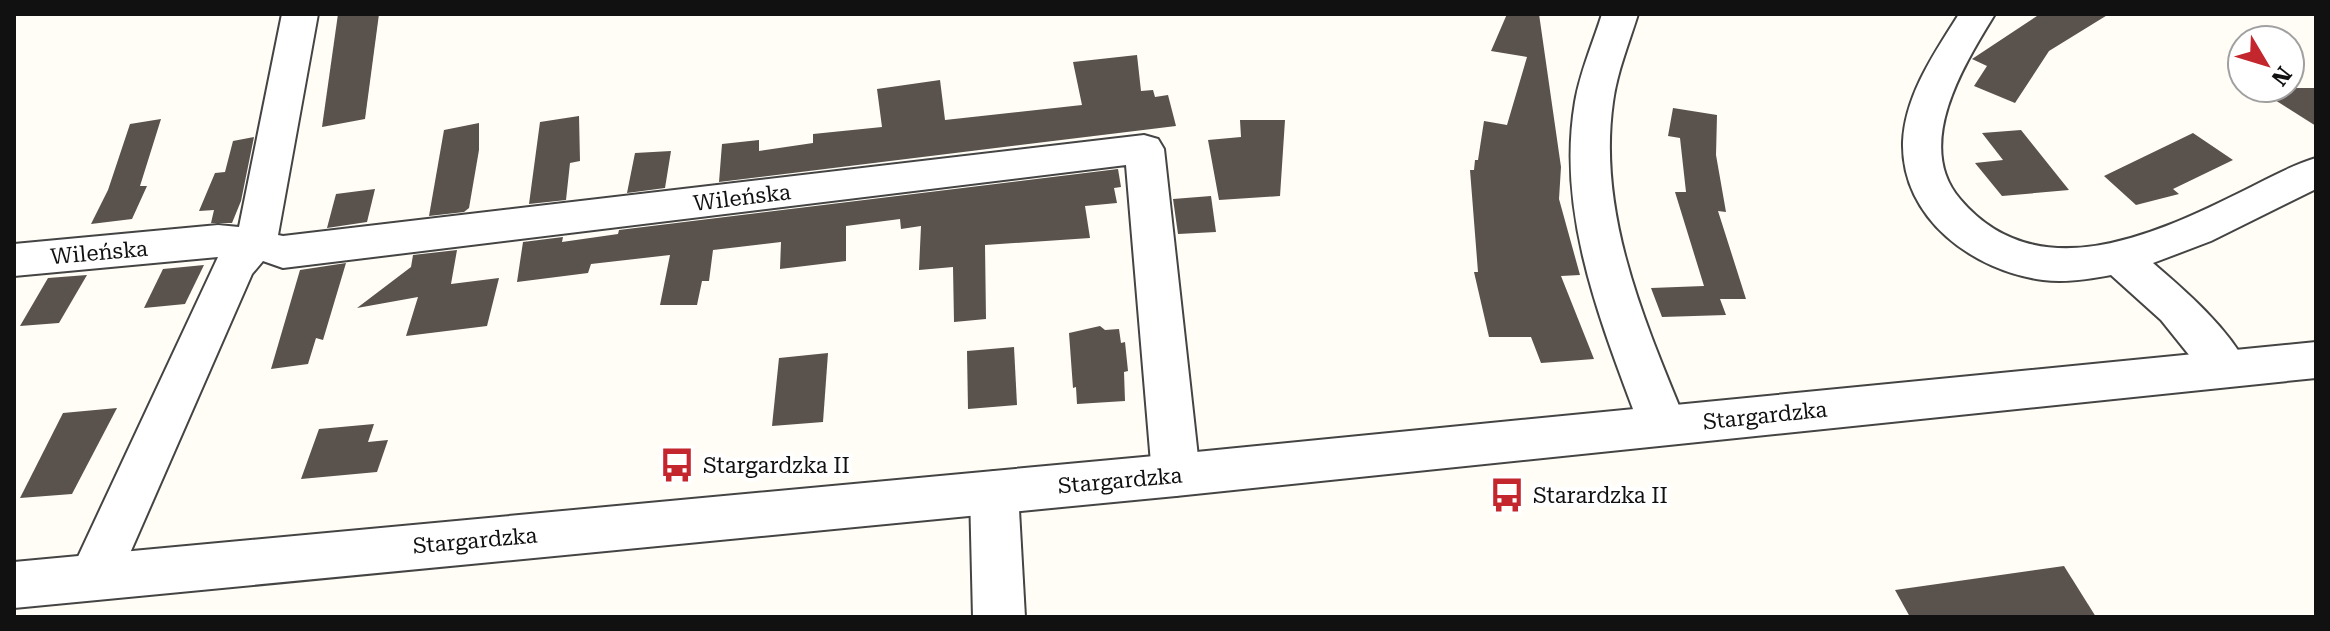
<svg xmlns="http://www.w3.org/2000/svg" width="2330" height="631" viewBox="0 0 2330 631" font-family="'Roboto Serif',serif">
<rect width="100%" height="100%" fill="#fffdf5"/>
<g fill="#5a524d">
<path d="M 338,14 L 379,14 L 365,119 L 322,127 Z"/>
<path d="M 1507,14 L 1539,14 L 1561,167 L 1559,199 L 1580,275 L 1561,276 L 1594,359 L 1541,363 L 1531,337 L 1489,337 L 1474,272 L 1478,272 L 1470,170 L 1474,170 L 1475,160 L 1478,160 L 1484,121 L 1507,125 L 1527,57 L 1491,51 Z"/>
<path d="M 2040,14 L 2109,14 L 2049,51 L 2015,103 L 1974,86 L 1987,66 L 1972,59 Z"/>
<path d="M 1137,55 L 1141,91 L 1153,90 L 1155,97 L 1168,95 L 1176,126 L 719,182 L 722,144 L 759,140 L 759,151 L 813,143 L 813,134 L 882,127 L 877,89 L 940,80 L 945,120 L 1082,105 L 1073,62 Z"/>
<path d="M 2256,88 L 2316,88 L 2316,126 Z"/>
<path d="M 1673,108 L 1717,115 L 1716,155 L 1726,212 L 1718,211 L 1746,299 L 1720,299 L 1726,315 L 1662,317 L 1651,288 L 1704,286 L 1675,192 L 1686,192 L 1680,138 L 1668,136 Z"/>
<path d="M 579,116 L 580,161 L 570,163 L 566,200 L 529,204 L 540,122 Z"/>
<path d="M 161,119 L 140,186 L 147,186 L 132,219 L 91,224 L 108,190 L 130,124 Z"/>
<path d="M 1240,120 L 1285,120 L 1280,196 L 1219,200 L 1208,140 L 1241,137 Z"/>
<path d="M 479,123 L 479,150 L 469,208 L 464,212 L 429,216 L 444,130 Z"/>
<path d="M 2021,130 L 2069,190 L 2002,196 L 1975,163 L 2003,160 L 1982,133 Z"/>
<path d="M 2193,133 L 2233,160 L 2173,189 L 2179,194 L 2136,205 L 2104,176 Z"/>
<path d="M 254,137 L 241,201 L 232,223 L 211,223 L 214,210 L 199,211 L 215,173 L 225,172 L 233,141 Z"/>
<path d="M 671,151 L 665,188 L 627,193 L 635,153 Z"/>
<path d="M 1118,169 L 1121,187 L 1114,188 L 1117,203 L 1085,206 L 1090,238 L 985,245 L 986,319 L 954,322 L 953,267 L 919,270 L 921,226 L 901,229 L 900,219 L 846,226 L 846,261 L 780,269 L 781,242 L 713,250 L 709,281 L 702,281 L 697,305 L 660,305 L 670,255 L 591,264 L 588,273 L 517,282 L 523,242 L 563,237 L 562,242 L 618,234 L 619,230 Z"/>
<path d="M 375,189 L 367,222 L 327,228 L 336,194 Z"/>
<path d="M 1211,196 L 1216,232 L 1178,234 L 1173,199 Z"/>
<path d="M 457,250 L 451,284 L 499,278 L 487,326 L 406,336 L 418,297 L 357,308 L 411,267 L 413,255 Z"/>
<path d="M 346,263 L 323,340 L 316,338 L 308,364 L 271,369 L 300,270 Z"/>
<path d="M 204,265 L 185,304 L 144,308 L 163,269 Z"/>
<path d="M 87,275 L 59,323 L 20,326 L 48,278 Z"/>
<path d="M 1100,326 L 1105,330 L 1119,329 L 1121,343 L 1125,342 L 1128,371 L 1124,372 L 1125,401 L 1077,404 L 1076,387 L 1073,388 L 1069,333 Z"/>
<path d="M 1014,347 L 1017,405 L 968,409 L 967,351 Z"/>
<path d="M 828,353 L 823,422 L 772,426 L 779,358 Z"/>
<path d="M 117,408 L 72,494 L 20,498 L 63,413 Z"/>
<path d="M 374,424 L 368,442 L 388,440 L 377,472 L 301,479 L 319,429 Z"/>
<path d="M 2064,566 L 2096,617 L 1910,617 L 1895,590 Z"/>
</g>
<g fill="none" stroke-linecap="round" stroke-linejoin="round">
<g stroke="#444" stroke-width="4">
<g id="minor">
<path d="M 282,14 L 318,14 L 278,235 L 283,236 L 1144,135 L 1158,139 L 1164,149 L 1200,475 L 1193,490 L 1176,496 L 1159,490 L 1152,475 L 1126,165 L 283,268 L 263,261 L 252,274 L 113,592 L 95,599 L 77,592 L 69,576 L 218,257 L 14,276 L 14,244 L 218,225 L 239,227 Z"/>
<path d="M 1602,14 L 1638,14 C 1629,43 1617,72 1613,102 C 1597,214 1645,323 1687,425 L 1680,439 L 1663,445 L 1646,439 L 1639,425 C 1601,323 1556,214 1575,102 C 1580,72 1593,43 1602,14 Z"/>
<path d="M 1959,14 L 1995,14 C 1965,63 1913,145 1960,199 C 2036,289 2152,236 2239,193 C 2264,181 2289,166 2316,158 L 2316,189 L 2211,241 L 2153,263 C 2188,293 2227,327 2249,368 L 2242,381 L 2226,386 L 2210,381 L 2161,320 L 2111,275 C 2089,279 2065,283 2043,280 C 1974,271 1901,219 1903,142 C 1905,95 1935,52 1959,14 Z"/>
<path d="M 994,471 L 1011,477 L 1018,492 L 1025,617 L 973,617 L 970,492 L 977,477 Z"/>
</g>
</g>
<g stroke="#444" stroke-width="4">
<path id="tertiary" d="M 2316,342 L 2316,378 L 1176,496 L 14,608 L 14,562 L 1176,454 Z"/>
</g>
<use href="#minor" fill="#fff" fill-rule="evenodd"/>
<use href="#tertiary" fill="#fff" fill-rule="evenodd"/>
</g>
<defs>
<g id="bus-bare" transform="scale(2.76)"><path d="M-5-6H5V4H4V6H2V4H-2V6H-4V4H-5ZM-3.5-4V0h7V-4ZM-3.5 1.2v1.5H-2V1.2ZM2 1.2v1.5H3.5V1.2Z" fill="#c4262e" stroke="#fff" stroke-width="2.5" paint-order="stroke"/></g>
</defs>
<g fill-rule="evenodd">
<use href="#bus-bare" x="677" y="465"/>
<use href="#bus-bare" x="1507" y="495"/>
</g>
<g text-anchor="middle" stroke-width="8" stroke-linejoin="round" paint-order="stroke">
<g font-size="22" fill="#111" stroke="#fff">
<text transform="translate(742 197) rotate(-7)" y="8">Wileńska</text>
<text transform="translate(99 252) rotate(-5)" y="8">Wileńska</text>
<text transform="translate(1765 415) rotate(-6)" y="8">Stargardzka</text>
<text transform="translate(1120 480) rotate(-5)" y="8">Stargardzka</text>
<text transform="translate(475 540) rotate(-5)" y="8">Stargardzka</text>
</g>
<g font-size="22" fill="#111" stroke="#fff" text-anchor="start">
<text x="703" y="473">Stargardzka II</text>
<text x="1533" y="503">Starardzka II</text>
</g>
</g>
<rect width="2330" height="631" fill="none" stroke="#111111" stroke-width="32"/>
<g transform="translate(2266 64) rotate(128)"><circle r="38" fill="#ffffff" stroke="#a0a0a0" stroke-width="2"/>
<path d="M0-6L14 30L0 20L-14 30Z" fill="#c4262e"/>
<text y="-12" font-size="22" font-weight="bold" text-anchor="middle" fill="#111111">N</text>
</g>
</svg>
